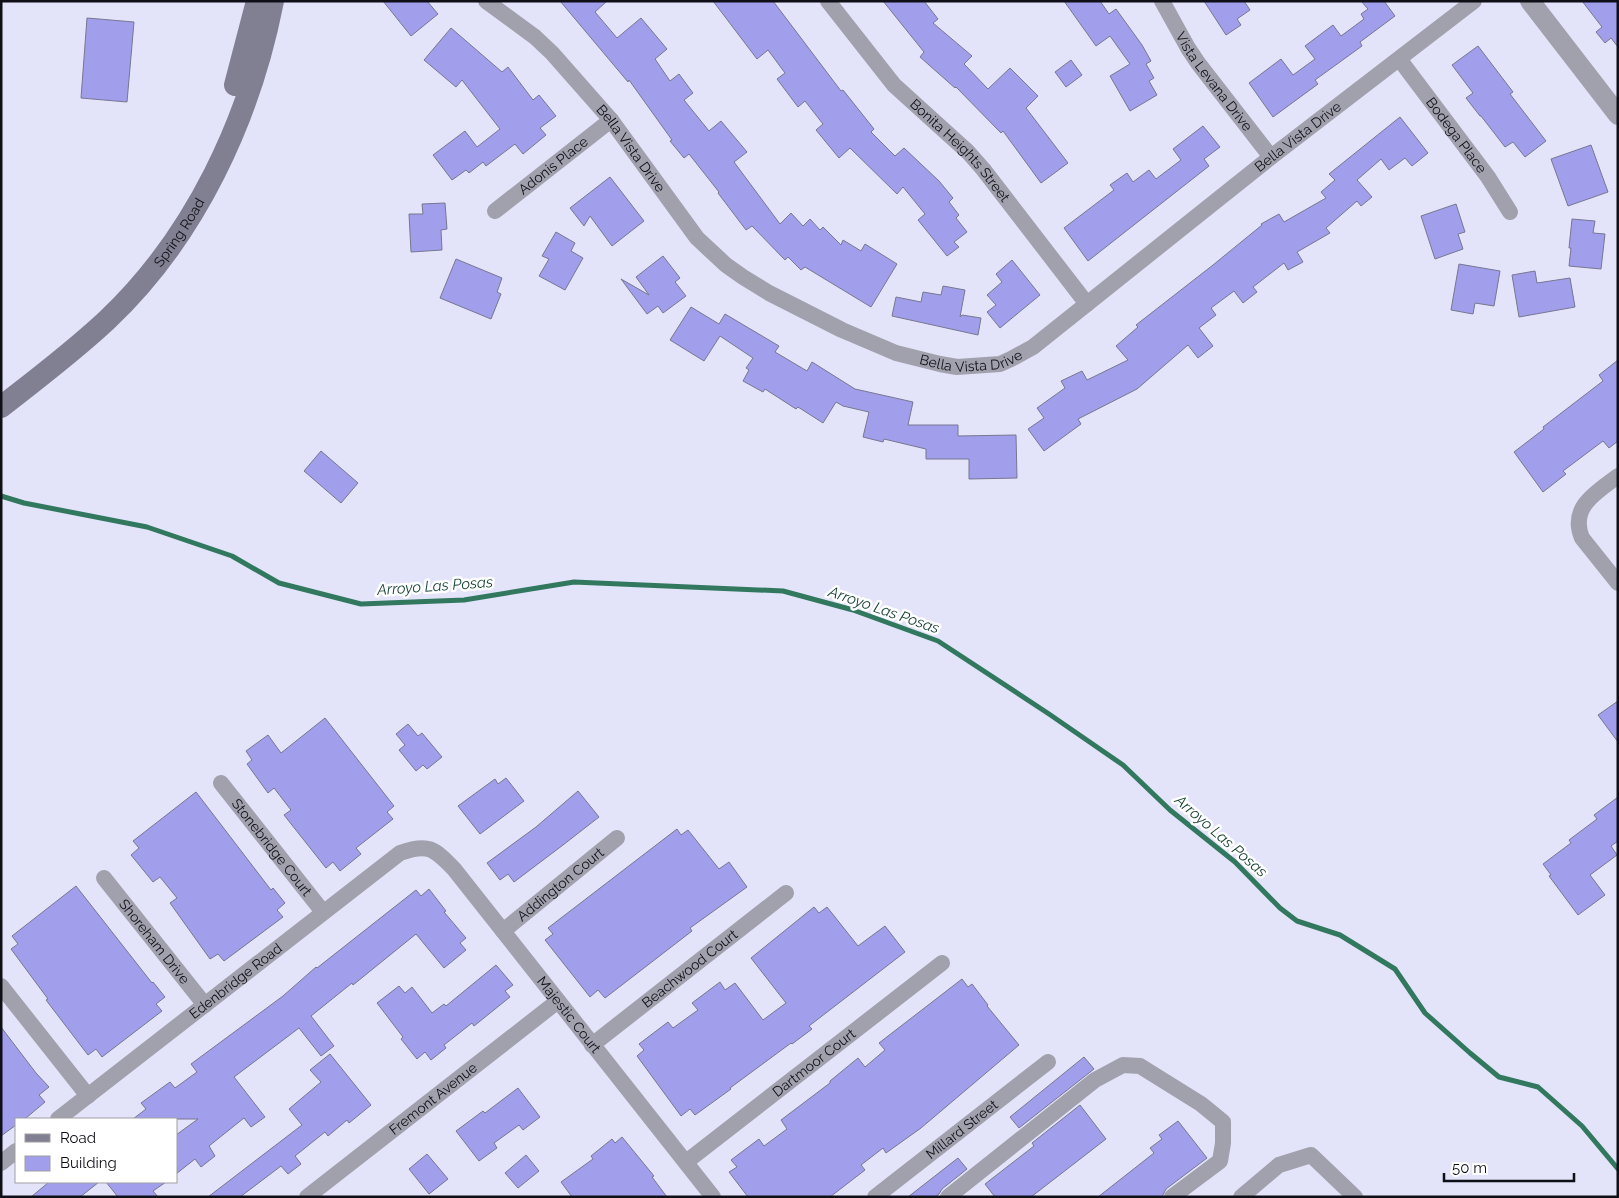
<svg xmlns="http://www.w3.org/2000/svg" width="1619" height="1198" viewBox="0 0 1619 1198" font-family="Raleway,sans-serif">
<rect width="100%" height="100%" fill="#e3e3fa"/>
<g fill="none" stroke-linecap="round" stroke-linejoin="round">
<path stroke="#31785f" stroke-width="5" d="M 1,496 L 24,503 L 147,527 L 232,556 L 279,583 L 361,604 L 464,600 L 574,582 L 783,591 L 853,610 L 938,641 L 1049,714 L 1123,765 L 1170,810 L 1235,862 L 1280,908 L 1297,921 L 1340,935 L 1395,969 L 1425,1013 L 1470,1053 L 1499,1077 L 1538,1087 L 1582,1126 L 1618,1169"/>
</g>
<g fill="#a19eec" stroke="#777791">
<path d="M 383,1 L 427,1 L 438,14 L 411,36 Z"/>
<path d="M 560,1 L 607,1 L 595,12 L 617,38 L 641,18 L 667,49 L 655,59 L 670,81 L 679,74 L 693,93 L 684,100 L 709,131 L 721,121 L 747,152 L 734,162 L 780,224 L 791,213 L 803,226 L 810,219 L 820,230 L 823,227 L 841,245 L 843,240 L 861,251 L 865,244 L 897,264 L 871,307 L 805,267 L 801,270 L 788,257 L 785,260 L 752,226 L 746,230 L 718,193 L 719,192 L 689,154 L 684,158 L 670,141 L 672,140 L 629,80 L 628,82 Z"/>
<path d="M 713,1 L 773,1 L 841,91 L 843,90 L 874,129 L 871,132 L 895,156 L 904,148 L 939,181 L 953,198 L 949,202 L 959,215 L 956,218 L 967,232 L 954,242 L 959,247 L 947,256 L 918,220 L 925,214 L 903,187 L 897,194 L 850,148 L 839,158 L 816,130 L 823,124 L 805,101 L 798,107 L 777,79 L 785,73 L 768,50 L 757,59 Z"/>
<path d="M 883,1 L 924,1 L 938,19 L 933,23 L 972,56 L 964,64 L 988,89 L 1010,68 L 1038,96 L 1026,108 L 1068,163 L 1041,183 L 1003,131 L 1001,133 L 956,87 L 955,88 L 920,57 L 924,52 Z"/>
<path d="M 1064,1 L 1100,1 L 1109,14 L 1116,9 L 1142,45 L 1151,61 L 1146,64 L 1154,78 L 1149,81 L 1157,95 L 1130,111 L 1110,76 L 1130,64 L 1110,36 L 1096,46 Z"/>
<path d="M 1204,1 L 1244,1 L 1250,10 L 1237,19 L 1241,25 L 1226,35 Z"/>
<path d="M 1361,1 L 1384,1 L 1395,16 L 1360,42 L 1362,46 L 1315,80 L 1318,84 L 1273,117 L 1249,83 L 1281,59 L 1293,75 L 1315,59 L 1305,46 L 1333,25 L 1341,36 L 1364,19 L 1361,14 L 1368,9 Z"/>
<path d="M 1582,1 L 1618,1 L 1618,47 L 1611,38 L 1605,43 L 1596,32 L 1602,27 Z"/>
<path d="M 87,18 L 134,22 L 127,102 L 81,98 Z"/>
<path d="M 451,28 L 502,72 L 508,67 L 533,100 L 539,95 L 556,116 L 540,128 L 546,135 L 523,154 L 515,144 L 486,166 L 483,162 L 469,173 L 466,170 L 452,180 L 433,155 L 465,131 L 477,147 L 500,129 L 462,80 L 456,87 L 424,60 Z"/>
<path d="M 1478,46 L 1513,92 L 1510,94 L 1546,141 L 1525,157 L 1513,142 L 1505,147 L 1481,116 L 1480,116 L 1466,98 L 1473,93 L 1452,65 Z"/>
<path d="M 1071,60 L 1082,75 L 1066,87 L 1055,72 Z"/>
<path d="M 1400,117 L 1428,153 L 1412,166 L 1405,158 L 1389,170 L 1381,159 L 1357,180 L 1372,197 L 1361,206 L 1357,201 L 1326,228 L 1330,233 L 1297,252 L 1303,262 L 1288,270 L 1284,263 L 1253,287 L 1257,292 L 1243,303 L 1234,291 L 1211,308 L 1216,315 L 1199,328 L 1213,346 L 1198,358 L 1188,345 L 1137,389 L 1078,419 L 1081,424 L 1044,451 L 1028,429 L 1044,418 L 1037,408 L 1065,388 L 1061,381 L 1082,371 L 1087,380 L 1128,360 L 1116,346 L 1138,327 L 1136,325 L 1213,265 L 1262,225 L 1261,224 L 1279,214 L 1284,222 L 1326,198 L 1321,192 L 1335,180 L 1329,174 Z"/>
<path d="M 1203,126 L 1220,147 L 1204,159 L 1209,166 L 1088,261 L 1064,228 L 1114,190 L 1110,185 L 1127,173 L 1133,182 L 1149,170 L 1156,179 L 1181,160 L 1173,149 Z"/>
<path d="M 1591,145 L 1608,192 L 1568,206 L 1551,159 Z"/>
<path d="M 610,177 L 644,221 L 612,246 L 590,216 L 584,226 L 570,208 Z"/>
<path d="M 445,203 L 447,229 L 441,230 L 442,250 L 411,252 L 409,214 L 423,214 L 422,204 Z"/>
<path d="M 1456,204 L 1465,232 L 1458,234 L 1463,249 L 1435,259 L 1421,216 Z"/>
<path d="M 1572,219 L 1595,221 L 1593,233 L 1605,234 L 1601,269 L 1569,266 L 1571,248 L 1569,248 Z"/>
<path d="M 556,232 L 575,243 L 571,251 L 583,258 L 565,290 L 539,276 L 549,259 L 542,256 Z"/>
<path d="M 663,256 L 680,278 L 675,282 L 686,296 L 663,313 L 658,306 L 647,314 L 621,279 L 649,295 L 636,277 Z"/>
<path d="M 456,259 L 502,278 L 497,292 L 501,294 L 491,319 L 440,298 Z"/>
<path d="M 1012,260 L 1040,295 L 1000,328 L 987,312 L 996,305 L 987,295 L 1002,282 L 996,274 Z"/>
<path d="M 1459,264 L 1500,271 L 1494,306 L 1475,303 L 1473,314 L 1451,310 Z"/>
<path d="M 1535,271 L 1537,283 L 1570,278 L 1575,307 L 1519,317 L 1512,275 Z"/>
<path d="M 943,286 L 965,290 L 960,317 L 962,315 L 981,318 L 978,335 L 892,316 L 896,297 L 921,302 L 923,292 L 941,295 Z"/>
<path d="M 691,307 L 719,324 L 725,314 L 779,346 L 775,352 L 807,371 L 812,362 L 855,389 L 913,402 L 908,425 L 958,425 L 958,436 L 1016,435 L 1017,478 L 969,479 L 969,459 L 926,459 L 926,449 L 884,439 L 883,442 L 863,437 L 869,412 L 843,406 L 836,402 L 823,423 L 798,407 L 796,409 L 765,389 L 763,392 L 743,381 L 749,370 L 746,368 L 753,358 L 720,336 L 704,361 L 670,340 Z"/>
<path d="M 1618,360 L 1618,441 L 1609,448 L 1603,441 L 1563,471 L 1566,474 L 1543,492 L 1514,452 L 1544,429 L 1543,427 L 1603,381 L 1599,375 Z"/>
<path d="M 321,451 L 358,483 L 341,503 L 304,471 Z"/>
<path d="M 1618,701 L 1618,742 L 1598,715 Z"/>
<path d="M 325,718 L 394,806 L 387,812 L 393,819 L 356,848 L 361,854 L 340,871 L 333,862 L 326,868 L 284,815 L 291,810 L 274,788 L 268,793 L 247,764 L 252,760 L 246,751 L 268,735 L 281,753 Z"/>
<path d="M 408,724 L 418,736 L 422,733 L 442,757 L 427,769 L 423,765 L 416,771 L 399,750 L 405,745 L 396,734 Z"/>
<path d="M 506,778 L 524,801 L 480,834 L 458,806 L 495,779 L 498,784 Z"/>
<path d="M 578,791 L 599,817 L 563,845 L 514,882 L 508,874 L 500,880 L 487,863 L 536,827 Z"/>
<path d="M 196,792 L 271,890 L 273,888 L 285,903 L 277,910 L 283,917 L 224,961 L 218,954 L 210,959 L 170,903 L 177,898 L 160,877 L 153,882 L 131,855 L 139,848 L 133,841 Z"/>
<path d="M 1618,797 L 1618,841 L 1611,846 L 1617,855 L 1590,875 L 1605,895 L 1578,915 L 1549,876 L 1551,875 L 1543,864 L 1571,843 L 1569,840 L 1597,819 L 1594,815 Z"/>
<path d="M 677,829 L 681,835 L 688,830 L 719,869 L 729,862 L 747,887 L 690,928 L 692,931 L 605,998 L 598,990 L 590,997 L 545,940 L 553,934 L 548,928 Z"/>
<path d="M 76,886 L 152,983 L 153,982 L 165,997 L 156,1004 L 162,1011 L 102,1057 L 96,1049 L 88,1055 L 46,1000 L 48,999 L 11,949 L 18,944 L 12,936 Z"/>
<path d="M 429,889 L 446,911 L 444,912 L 466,938 L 460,943 L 466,950 L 444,968 L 416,934 L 353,985 L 352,983 L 311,1016 L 334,1046 L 321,1056 L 299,1028 L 234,1077 L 265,1117 L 251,1127 L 244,1118 L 209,1146 L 215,1156 L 201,1167 L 195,1159 L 176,1174 L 176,1135 L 198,1119 L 133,1119 L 146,1109 L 141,1103 L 170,1082 L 175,1088 L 197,1072 L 191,1064 L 283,996 L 316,967 L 317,968 L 416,890 L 421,896 Z"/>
<path d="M 814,907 L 819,913 L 827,907 L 858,946 L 885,926 L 905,952 L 809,1026 L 812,1029 L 792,1044 L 791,1043 L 730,1088 L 731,1089 L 695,1115 L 690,1109 L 681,1116 L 637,1056 L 644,1050 L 639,1044 L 668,1022 L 673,1028 L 698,1010 L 692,1003 L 720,982 L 725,990 L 735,983 L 763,1020 L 786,1003 L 751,958 Z"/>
<path d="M 496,965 L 513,985 L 505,991 L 510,997 L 474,1026 L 472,1023 L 444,1045 L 446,1048 L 431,1060 L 425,1052 L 417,1059 L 401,1039 L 403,1037 L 377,1003 L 399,986 L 405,993 L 412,987 L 432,1013 L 444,1004 L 446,1006 Z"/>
<path d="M 962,979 L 968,987 L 972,984 L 988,1005 L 987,1006 L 1019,1045 L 921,1128 L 886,1153 L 883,1148 L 861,1165 L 865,1170 L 830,1197 L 748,1197 L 729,1172 L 737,1167 L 731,1160 L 759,1139 L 764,1146 L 787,1129 L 781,1120 L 830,1083 L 830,1081 L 858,1058 L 865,1067 L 885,1050 L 879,1043 Z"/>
<path d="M 1,1027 L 36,1073 L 49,1087 L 39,1095 L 45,1102 L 26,1118 L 16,1119 L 16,1125 L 1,1136 Z"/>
<path d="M 330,1054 L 371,1105 L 349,1123 L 347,1120 L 328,1136 L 325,1132 L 295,1156 L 301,1164 L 288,1174 L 281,1166 L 240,1197 L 208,1197 L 302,1125 L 289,1109 L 321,1082 L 310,1070 Z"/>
<path d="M 1084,1057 L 1094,1069 L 1019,1128 L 1010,1117 Z"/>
<path d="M 518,1088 L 540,1117 L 523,1130 L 519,1125 L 494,1143 L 497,1148 L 479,1161 L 456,1131 L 483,1111 L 485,1113 Z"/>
<path d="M 1080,1105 L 1106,1139 L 1031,1197 L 995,1197 L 985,1184 L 1034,1146 L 1032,1143 Z"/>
<path d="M 1178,1121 L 1207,1158 L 1166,1189 L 1162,1197 L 1098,1197 L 1154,1153 L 1150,1148 L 1162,1139 L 1159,1135 Z"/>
<path d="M 622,1137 L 654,1176 L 652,1177 L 667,1197 L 572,1197 L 561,1182 L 593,1159 L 591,1156 L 612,1139 L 615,1143 Z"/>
<path d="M 427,1154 L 448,1179 L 429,1194 L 409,1169 Z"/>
<path d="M 526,1155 L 539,1171 L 518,1188 L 505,1173 Z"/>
<path d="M 958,1158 L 967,1169 L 942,1189 L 939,1194 L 935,1197 L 908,1197 Z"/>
<path d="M 49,1182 L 99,1182 L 80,1197 L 31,1197 Z"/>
<path d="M 106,1182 L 166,1182 L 153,1191 L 158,1197 L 118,1197 Z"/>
</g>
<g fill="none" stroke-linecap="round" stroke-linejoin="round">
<g stroke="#a1a1ad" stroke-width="16">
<path id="s1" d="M 486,1 L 535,37 L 552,53 L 611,120 L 697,238 L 726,265 L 743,277 L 769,293 L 842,330 L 896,353 L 940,364 L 957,367 L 1000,364 L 1011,359 L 1033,347 L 1271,157 L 1474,1"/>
<path id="s2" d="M 828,1 L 894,85 L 968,152 L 983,169 L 1087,304"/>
<path id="s3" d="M 1162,1 L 1188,48 L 1198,63 L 1271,157"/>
<path id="s4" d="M 1400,60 L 1488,177 L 1510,212"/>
<path id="s5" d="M 495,211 L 611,120"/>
<path d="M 1618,476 C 1597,492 1569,507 1582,538 L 1618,583"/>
<path id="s6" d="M 221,783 L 323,912"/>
<path id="s7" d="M 104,878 L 205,1005"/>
<path id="s8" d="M 503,931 L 617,838"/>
<path d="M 1,986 L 88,1096"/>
<path id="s9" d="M 592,1045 L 786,893"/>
<path id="s10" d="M 58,1119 L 400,853 C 428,843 434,848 454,869 L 713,1197"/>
<path id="s11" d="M 686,1162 L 942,963"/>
<path d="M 1,1163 L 16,1151"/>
<path id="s12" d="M 307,1197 L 558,1001"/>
<path id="s13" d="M 875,1197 L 1048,1062"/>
<path d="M 948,1197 L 1095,1080 L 1123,1065 L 1140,1066 L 1201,1104 L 1223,1122 L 1223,1143 L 1220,1161 L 1172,1197"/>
<path d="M 1241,1197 L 1279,1165 L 1311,1155 L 1355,1197"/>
</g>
<path stroke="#a1a1ad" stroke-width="20" d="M 1530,1 L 1618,115"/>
<g stroke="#808092" stroke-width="22">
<path d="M 235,85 L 257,1"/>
<path id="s14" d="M 1,407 C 37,379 74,351 107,320 C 195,237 250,119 273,1"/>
</g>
</g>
<g text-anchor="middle" stroke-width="5" stroke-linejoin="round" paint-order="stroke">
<g font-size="14" fill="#0f0f18" stroke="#fff">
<text dy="5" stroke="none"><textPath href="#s3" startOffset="96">Vista Levana Drive</textPath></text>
<text dy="5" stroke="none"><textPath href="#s4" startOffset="94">Bodega Place</textPath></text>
<text dy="5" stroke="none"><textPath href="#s1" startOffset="1032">Bella Vista Drive</textPath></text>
<text dy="5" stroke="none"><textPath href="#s1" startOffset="208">Bella Vista Drive</textPath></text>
<text dy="5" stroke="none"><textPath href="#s2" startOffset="200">Bonita Heights Street</textPath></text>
<text dy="5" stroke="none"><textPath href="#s5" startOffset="74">Adonis Place</textPath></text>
<text dy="5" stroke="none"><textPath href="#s14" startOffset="251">Spring Road</textPath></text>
<text dy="5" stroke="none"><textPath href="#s1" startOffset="628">Bella Vista Drive</textPath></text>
<text dy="5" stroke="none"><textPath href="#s6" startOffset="82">Stonebridge Court</textPath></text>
<text dy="5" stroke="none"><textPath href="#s8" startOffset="74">Addington Court</textPath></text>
<text dy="5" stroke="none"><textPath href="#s7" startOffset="81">Shoreham Drive</textPath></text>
<text dy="5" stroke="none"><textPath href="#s9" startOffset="124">Beachwood Court</textPath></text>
<text dy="5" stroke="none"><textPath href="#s10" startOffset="225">Edenbridge Road</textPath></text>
<text dy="5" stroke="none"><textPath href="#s10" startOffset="681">Majestic Court</textPath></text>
<text dy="5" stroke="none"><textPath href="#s11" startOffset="162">Dartmoor Court</textPath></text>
<text dy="5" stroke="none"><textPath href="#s12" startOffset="160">Fremont Avenue</textPath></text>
<text dy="5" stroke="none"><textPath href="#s13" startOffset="110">Millard Street</textPath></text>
</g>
<g font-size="15" font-style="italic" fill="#133e2e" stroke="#fff">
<text transform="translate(435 586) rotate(-4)" y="5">Arroyo Las Posas</text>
<text transform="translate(884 610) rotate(19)" y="5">Arroyo Las Posas</text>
<text transform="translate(1221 836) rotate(41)" y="5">Arroyo Las Posas</text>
</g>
</g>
<rect width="1619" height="1198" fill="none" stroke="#0f0f18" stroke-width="5"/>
<rect x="15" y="1118" width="162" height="65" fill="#ffffff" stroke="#9f9fa3"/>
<rect x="25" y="1134" width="25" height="8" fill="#808092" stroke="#9f9fa3"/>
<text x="60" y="1143" font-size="15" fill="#0f0f18">Road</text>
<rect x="25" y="1156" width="25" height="15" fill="#a19eec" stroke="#9f9fa3"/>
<text x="60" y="1168" font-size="15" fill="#0f0f18">Building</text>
<path d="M1444 1173v8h130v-8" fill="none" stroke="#0f0f18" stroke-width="2.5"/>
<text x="1452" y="1173" font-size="15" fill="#0f0f18" stroke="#ffffff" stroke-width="4" paint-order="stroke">50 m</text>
</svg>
